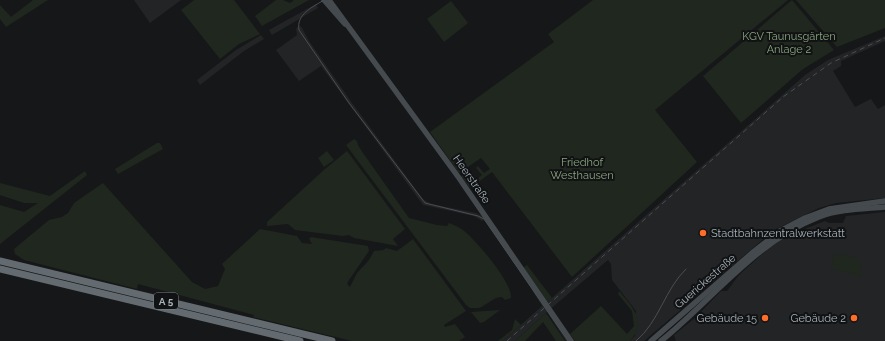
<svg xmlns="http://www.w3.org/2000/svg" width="885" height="341" viewBox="0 0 885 341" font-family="Raleway,sans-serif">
<rect width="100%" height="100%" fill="#161719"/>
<g fill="#222426">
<path d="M 134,0 L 181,0 L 150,23 Z"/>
<path d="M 316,4 L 318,8 L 272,35 L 269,30 Z"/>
<path d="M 301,26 L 309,41 L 352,103 L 423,199 L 431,204 L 476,213 L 485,218 L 482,221 L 474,216 L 423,205 L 321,66 L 299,81 L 276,50 L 297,35 L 296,28 Z"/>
<path d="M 261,35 L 264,39 L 244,51 L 200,85 L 197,80 L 236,50 Z"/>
<path d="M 885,36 L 885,41 L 841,61 L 841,66 L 833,71 L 855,107 L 871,99 L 878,109 L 885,105 L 885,198 L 836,203 L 819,208 L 774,230 L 644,341 L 630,341 L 635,336 L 636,311 L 612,280 L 611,264 L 608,260 L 548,311 L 569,341 L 566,341 L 547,312 L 515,341 L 503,341 L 542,306 L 532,290 L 533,290 L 544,305 L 805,75 L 828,60 Z"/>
<path d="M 885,212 L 885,341 L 676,341 L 674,335 L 695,318 L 721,291 L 727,291 L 739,275 L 761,255 L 784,237 L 825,221 L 829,223 L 843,223 L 846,216 Z"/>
</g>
<g fill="#20271e">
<path d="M 33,0 L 48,0 L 6,27 L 0,19 L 0,5 L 11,17 Z"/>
<path d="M 194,0 L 234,0 L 260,34 L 239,44 L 220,59 L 181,10 Z"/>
<path d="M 276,0 L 283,0 L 290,3 L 294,0 L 309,0 L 262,26 L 255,16 Z"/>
<path d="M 593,0 L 788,0 L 655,110 L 697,162 L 572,277 L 492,172 L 470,188 L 461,176 L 464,174 L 470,184 L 475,181 L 469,173 L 472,172 L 477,179 L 482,175 L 476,168 L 478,166 L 484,173 L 490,169 L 481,158 L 459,173 L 430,132 L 554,42 L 548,34 Z"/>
<path d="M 792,0 L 834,50 L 803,69 L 741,123 L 703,76 Z"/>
<path d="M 796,0 L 885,0 L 885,28 L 837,47 Z"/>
<path d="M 451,1 L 468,23 L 444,42 L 427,19 Z"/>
<path d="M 354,139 L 357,141 L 358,145 L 363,153 L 409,218 L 437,225 L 447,226 L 449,223 C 454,225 459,227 463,230 C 475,239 513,283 511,298 L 505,300 L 502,297 C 493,297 487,305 479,308 L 470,308 L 466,305 L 346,145 Z"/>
<path d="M 157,143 L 160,143 L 163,149 L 118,174 L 115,169 Z"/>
<path d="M 327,151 L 334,160 L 324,167 L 318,158 Z"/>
<path d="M 347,151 L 405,229 L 393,239 L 398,246 L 354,238 L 349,235 L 343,236 L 295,230 L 288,224 L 267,226 L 267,222 L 325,169 Z"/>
<path d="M 85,171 L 87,175 L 0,244 L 0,205 L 24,212 L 38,203 L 24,203 L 0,195 L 0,183 L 50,196 Z"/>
<path d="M 103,183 L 192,282 L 205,289 L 218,286 L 225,269 L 222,264 L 260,229 L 297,236 L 302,243 L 312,244 L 309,239 L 311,237 L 368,246 L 369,251 L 349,280 L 347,284 L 350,287 L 357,273 L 369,260 L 374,251 L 383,250 L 386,248 L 397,251 L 413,239 L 466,311 L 444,325 L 445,327 L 455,324 L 465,337 L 459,341 L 352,341 L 253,317 L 254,315 L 138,284 L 137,289 L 24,260 L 15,254 L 14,249 L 49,220 L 62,217 L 68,213 L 74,203 Z"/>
<path d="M 835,253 L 860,260 L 862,277 L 831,268 Z"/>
<path d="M 527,265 L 552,298 L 547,303 L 523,268 Z"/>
<path d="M 619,291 C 632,306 648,322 630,341 L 575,341 L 570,334 L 601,306 L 627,334 L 634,326 L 632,311 L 618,294 Z"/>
<path d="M 500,310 L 484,322 L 480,323 L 471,312 Z"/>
<path d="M 546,313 L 565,341 L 556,341 L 543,322 L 525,341 L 515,341 Z"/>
<path d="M 515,319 L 521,325 L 503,341 L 498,341 L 512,330 Z"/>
</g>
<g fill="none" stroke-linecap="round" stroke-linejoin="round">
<g stroke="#454a4e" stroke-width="5.5">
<path d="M 324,0 L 345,24"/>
<path d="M 329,0 L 459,178 L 571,341"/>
<path d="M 651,341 L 752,253 L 780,231 L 805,218 L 829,209 L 885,201"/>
<path d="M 661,341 C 712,300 756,241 819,217 C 839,209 863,209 885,207"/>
</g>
<g stroke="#636a70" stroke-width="7">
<path d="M 0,261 L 332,341"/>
<path d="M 0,269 L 300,341"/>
</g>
<g stroke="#4a4f53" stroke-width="1">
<path d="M 324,0 C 313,7 296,14 299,30 L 349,103 L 425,203 L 478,216 L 484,219 L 568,341"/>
<path d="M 636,341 C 659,322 665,289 686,269"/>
</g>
<path stroke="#4a4f53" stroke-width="1" stroke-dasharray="5 4" stroke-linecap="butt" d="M 507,341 L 783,97 L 831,63 L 885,38"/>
</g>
<g fill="#ff6e28" stroke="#111214" stroke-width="1.5">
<circle cx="703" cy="233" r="4"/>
<circle cx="765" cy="318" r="4"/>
<circle cx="854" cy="318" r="4"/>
</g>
<g text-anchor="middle" stroke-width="4" stroke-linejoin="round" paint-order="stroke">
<rect fill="#111214" stroke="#7b8388" stroke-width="1" x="154" y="293" width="24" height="16" rx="3"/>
<g font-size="10" font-weight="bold" fill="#a8b3ba">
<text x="166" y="305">A 5</text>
</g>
<g font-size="11" fill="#89a67d" stroke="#111214">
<text x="789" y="40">KGV Taunusgärten<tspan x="789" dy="13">Anlage 2</tspan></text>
<text x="582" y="166">Friedhof<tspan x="582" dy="13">Westhausen</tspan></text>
</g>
<g font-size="11" fill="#a8b3ba" stroke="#111214">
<text transform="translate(472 179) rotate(55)" y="4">Heerstraße</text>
<text transform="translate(705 281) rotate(-41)" y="4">Guerickestraße</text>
</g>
<g font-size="11" fill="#a8b3ba" stroke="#111214" text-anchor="end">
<text x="711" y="237" text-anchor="start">Stadtbahnzentralwerkstatt</text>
<text x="757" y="322">Gebäude 15</text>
<text x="846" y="322">Gebäude 2</text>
</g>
</g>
</svg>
